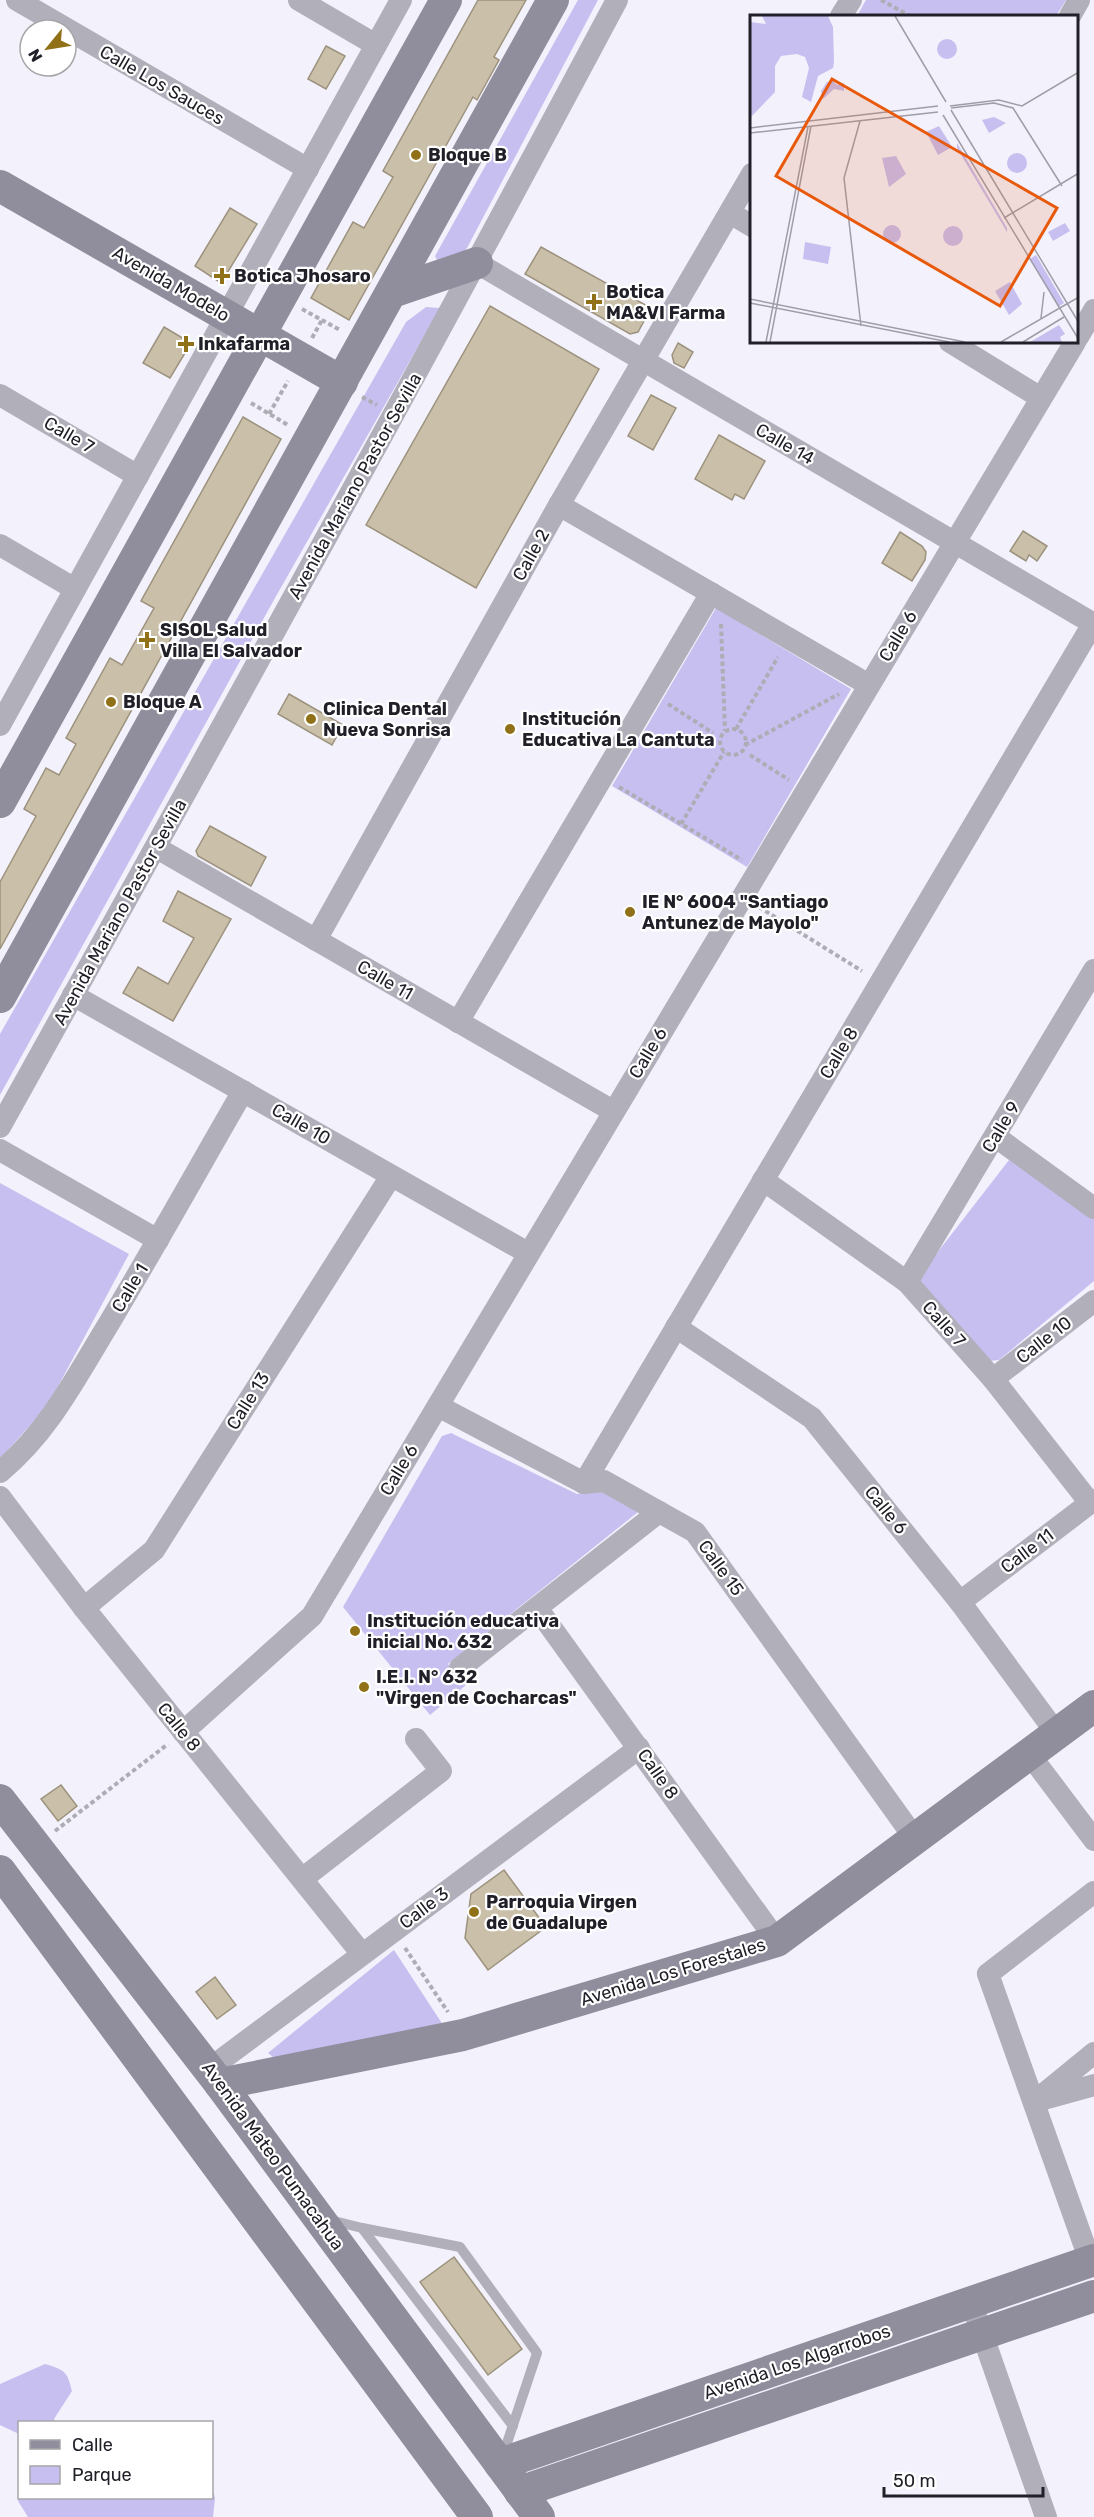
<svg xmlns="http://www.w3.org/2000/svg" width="1094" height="2517" viewBox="0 0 1094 2517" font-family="Rubik,sans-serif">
<rect width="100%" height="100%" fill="#f3f2fc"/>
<g fill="#c7bff0">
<path d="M 578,0 L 598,0 L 467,248 L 463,253 L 437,260 L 435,256 Z"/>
<path d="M 866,0 L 1066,0 L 1056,16 L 857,16 Z"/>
<path d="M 426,307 L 440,308 L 275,598 L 0,1095 L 0,1034 L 406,322 Z"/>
<path d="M 716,608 L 851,689 L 747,867 L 612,786 Z"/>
<path d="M 1009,1160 L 1094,1215 L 1094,1281 L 999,1360 L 989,1361 L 916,1280 Z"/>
<path d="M 0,1183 L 129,1254 L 48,1405 L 0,1459 Z"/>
<path d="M 451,1433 L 577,1494 L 606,1489 L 638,1512 L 448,1664 L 466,1685 L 430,1715 L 343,1607 L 442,1436 Z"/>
<path d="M 394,1950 L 445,2028 L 278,2061 L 268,2053 Z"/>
<path d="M 45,2364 C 65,2370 67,2371 72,2391 L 54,2419 L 56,2422 L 20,2422 L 19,2434 L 0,2425 L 0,2384 Z"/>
<path d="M 212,2488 L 215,2498 L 213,2517 L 28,2517 L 18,2501 L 19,2492 L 20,2498 L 212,2498 Z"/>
</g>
<g fill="#cac0aa" stroke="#9c927d" stroke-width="1.5">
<path d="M 478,0 L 526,0 L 494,57 L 499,60 L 477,100 L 473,97 L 349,320 L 311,298 L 353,222 L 364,228 L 393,177 L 383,171 Z"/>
<path d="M 326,46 L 345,56 L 326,89 L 308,79 Z"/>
<path d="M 230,208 L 257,224 L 221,283 L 195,266 Z"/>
<path d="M 541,247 L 651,308 L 638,332 L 630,334 L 525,274 Z"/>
<path d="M 490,306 L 599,369 L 476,588 L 366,525 Z"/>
<path d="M 164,327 L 191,343 L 170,378 L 143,363 Z"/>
<path d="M 678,343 L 693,352 L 684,368 L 674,363 L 672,355 Z"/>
<path d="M 651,395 L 676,408 L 653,450 L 628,436 Z"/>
<path d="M 243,417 L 281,439 L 0,949 L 0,882 L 36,816 L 24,809 L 46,768 L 59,775 L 76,744 L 66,738 L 110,658 L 122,665 L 154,608 L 141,601 Z"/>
<path d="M 719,435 L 765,461 L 744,499 L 735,494 L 732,500 L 695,479 Z"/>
<path d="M 1023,531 L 1047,546 L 1037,561 L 1029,555 L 1026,561 L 1010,551 Z"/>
<path d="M 900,532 L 922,546 L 926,552 L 925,560 L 912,581 L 882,563 Z"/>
<path d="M 289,694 L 343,725 L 332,745 L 278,714 Z"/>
<path d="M 210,826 L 266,857 L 251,886 L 198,856 L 196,851 Z"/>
<path d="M 178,891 L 231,919 L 173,1021 L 123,993 L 138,967 L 168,984 L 194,938 L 163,921 Z"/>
<path d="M 61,1785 L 77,1806 L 58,1821 L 41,1799 Z"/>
<path d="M 504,1870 L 546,1927 L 488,1970 L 465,1938 L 471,1894 Z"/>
<path d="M 215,1977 L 236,2005 L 217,2019 L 196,1992 Z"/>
<path d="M 454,2257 L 522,2349 L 488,2375 L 420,2282 Z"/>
</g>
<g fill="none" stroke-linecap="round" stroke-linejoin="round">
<g stroke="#aeadb6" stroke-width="4" stroke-dasharray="4.5 3" stroke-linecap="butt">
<path d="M 881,0 L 910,16"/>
<path d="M 302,309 L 340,330"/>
<path d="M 312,338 L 322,320"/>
<path d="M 362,397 L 377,405"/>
<path d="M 251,403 L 288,425"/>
<path d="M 269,414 L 288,381"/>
<path d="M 721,624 L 725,731"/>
<path d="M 668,704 L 713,733"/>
<circle cx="733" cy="742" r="13"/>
<path d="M 736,729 L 778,657"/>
<path d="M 745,745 L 839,694"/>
<path d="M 750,755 L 789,780"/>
<path d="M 619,787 L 742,860"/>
<path d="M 681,824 L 724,752"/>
<path d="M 759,907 L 862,971"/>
<path d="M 55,1831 L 168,1744"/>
<path d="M 405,1948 L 448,2012"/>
</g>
<g stroke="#b1afba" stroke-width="10">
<path d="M 330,2220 L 362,2228 L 513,2426"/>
<path d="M 362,2228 L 460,2247 L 537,2353 L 502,2458"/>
</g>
<g stroke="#b1afba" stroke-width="22">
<path d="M 17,0 L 308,169"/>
<path d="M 299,0 L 376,45"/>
<path d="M 841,16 L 851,0"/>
<path d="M 1070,16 L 1079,0"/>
<path d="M 730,213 L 752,226"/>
<path d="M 477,263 L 1094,624"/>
<path d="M 1078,337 L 1094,310"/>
<path d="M 950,342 L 1041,398"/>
<path d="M 0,395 L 138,476"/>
<path d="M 559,505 L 869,685"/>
<path d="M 0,545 L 75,589"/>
<path d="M 0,725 L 401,0"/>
<path d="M 157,848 L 613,1111"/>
<path d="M 316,940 L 559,505 L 752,174"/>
<path d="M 73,995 L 528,1253"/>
<path d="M 458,1022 L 711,593"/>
<path d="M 0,1127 C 208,753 416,378 617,0"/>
<path d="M 996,1137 L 1094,1208"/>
<path d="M 0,1150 L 158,1240"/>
<path d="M 763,1180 L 907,1282 L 993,1379 L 1090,1503"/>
<path d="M 907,1282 L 1094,970"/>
<path d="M 676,1327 L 812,1418 L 960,1602 L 1057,1734"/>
<path d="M 993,1379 L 1094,1301"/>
<path d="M 438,1406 L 584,1483 L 604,1481 L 695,1532 L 916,1840"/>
<path d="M 0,1472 C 49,1431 75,1379 108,1325 C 154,1248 198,1169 243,1091"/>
<path d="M 584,1483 L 1094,622"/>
<path d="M 0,1497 L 84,1608 L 362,1954"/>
<path d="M 960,1602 L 1094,1500"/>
<path d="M 84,1608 L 154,1550 L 391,1176"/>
<path d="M 537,1608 L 777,1941"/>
<path d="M 460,1668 L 659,1512"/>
<path d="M 183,1732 L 312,1616 L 1075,342"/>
<path d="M 1030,1755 L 1094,1840"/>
<path d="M 302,1879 L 441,1771 L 416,1739"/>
<path d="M 209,2069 L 639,1748"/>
<path d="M 1044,2099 L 1094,2085"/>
<path d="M 1034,2102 L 1094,2053"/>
<path d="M 1090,2261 L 988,1974 L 1094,1892"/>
<path d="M 971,2302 L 1046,2517"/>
</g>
<g stroke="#908e9d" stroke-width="32">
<path d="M 0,186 L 342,382"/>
<path d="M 392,292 L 477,263"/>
<path d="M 0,802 L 446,0"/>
<path d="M 0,997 L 553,0"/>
<path d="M 0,1800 L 220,2084 L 539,2517"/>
<path d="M 0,1871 L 477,2517"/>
<path d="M 220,2084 L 463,2035 L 777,1941 L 1094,1706"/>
<path d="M 500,2464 L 1094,2260"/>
<path d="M 520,2492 L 1094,2296"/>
</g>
</g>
<g fill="#917117" stroke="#fff" stroke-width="2">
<circle cx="416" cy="155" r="6"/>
<path d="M219 267h6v6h6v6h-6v6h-6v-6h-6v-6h6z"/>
<path d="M591 293h6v6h6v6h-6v6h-6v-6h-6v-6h6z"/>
<path d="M183 335h6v6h6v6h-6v6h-6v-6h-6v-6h6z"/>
<path d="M144 631h6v6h6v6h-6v6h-6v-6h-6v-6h6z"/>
<circle cx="111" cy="702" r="6"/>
<circle cx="311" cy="719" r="6"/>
<circle cx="510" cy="729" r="6"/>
<circle cx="630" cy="912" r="6"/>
<circle cx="355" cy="1631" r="6"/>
<circle cx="364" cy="1687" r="6"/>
<circle cx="474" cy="1912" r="6"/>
</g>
<g text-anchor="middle" stroke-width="4.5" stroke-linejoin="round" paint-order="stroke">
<g font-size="18" fill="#212029" stroke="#fff">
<text transform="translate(162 85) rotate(30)" y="6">Calle Los Sauces</text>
<text transform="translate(171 284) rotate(30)" y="6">Avenida Modelo</text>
<text transform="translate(69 435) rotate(30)" y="6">Calle 7</text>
<text transform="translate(785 444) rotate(30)" y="6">Calle 14</text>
<text transform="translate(355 486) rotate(-61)" y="6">Avenida Mariano Pastor Sevilla</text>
<text transform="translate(531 555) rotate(-61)" y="6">Calle 2</text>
<text transform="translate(898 636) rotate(-59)" y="6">Calle 6</text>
<text transform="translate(120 912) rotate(-61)" y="6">Avenida Mariano Pastor Sevilla</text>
<text transform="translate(385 980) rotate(30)" y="6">Calle 11</text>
<text transform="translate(648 1053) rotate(-59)" y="6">Calle 6</text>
<text transform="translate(839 1053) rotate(-59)" y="6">Calle 8</text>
<text transform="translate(301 1124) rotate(30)" y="6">Calle 10</text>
<text transform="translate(1001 1127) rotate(-59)" y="6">Calle 9</text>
<text transform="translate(130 1288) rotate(-59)" y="6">Calle 1</text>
<text transform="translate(944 1324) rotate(48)" y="6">Calle 7</text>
<text transform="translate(1044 1340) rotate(-38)" y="6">Calle 10</text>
<text transform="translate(248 1401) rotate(-58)" y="6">Calle 13</text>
<text transform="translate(399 1470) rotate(-59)" y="6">Calle 6</text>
<text transform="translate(886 1510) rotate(51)" y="6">Calle 6</text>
<text transform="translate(1027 1551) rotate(-37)" y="6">Calle 11</text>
<text transform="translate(721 1568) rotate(54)" y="6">Calle 15</text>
<text transform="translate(179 1727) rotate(51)" y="6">Calle 8</text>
<text transform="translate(658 1774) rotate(55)" y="6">Calle 8</text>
<text transform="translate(424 1908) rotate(-37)" y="6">Calle 3</text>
<text transform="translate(673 1972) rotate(-17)" y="6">Avenida Los Forestales</text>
<text transform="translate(273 2156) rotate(54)" y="6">Avenida Mateo Pumacahua</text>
<text transform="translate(797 2362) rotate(-19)" y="6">Avenida Los Algarrobos</text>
</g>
<g font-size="18" font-weight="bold" fill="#212029" stroke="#fff" text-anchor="start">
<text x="428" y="161">Bloque B</text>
<text x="234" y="282">Botica Jhosaro</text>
<text x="606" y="298">Botica<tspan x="606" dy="21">MA&amp;VI Farma</tspan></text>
<text x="198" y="350">Inkafarma</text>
<text x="160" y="636">SISOL Salud<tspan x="160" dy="21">Villa El Salvador</tspan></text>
<text x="123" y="708">Bloque A</text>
<text x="323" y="715">Clinica Dental<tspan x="323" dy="21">Nueva Sonrisa</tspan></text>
<text x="522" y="725">Institución<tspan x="522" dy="21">Educativa La Cantuta</tspan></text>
<text x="642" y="908">IE N° 6004 "Santiago<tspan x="642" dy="21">Antunez de Mayolo"</tspan></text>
<text x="367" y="1627">Institución educativa<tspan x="367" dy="21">inicial No. 632</tspan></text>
<text x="376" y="1683">I.E.I. N° 632<tspan x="376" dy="21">"Virgen de Cocharcas"</tspan></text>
<text x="486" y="1908">Parroquia Virgen<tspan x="486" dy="21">de Guadalupe</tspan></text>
</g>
</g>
<g transform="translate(750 15)">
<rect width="328" height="328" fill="#f3f2fc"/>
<path d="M 12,1 L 78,1 L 83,12 L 84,47 L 83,53 L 68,61 L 61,87 L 52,82 L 59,53 L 55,42 L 47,39 L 31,41 L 25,51 L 25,77 L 0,103 L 0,7 L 16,9 ZM187 34a10 10 0 1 1 20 0a10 10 0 1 1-20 0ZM 83,66 L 87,70 L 94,68 L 94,76 L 84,74 L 73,84 L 71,76 L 77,67 ZM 244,102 L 256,108 L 239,118 L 232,105 ZM 189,111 L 202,132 L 188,140 L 176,117 ZM 207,128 L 257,213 L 257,217 L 207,133 ZM257 148a10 10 0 1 1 20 0a10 10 0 1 1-20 0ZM 146,141 L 156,159 L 139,172 L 132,143 ZM 315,208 L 320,216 L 303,226 L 298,217 ZM133 219a9 9 0 1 1 18 0a9 9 0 1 1-18 0ZM193 221a10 10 0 1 1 20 0a10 10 0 1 1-20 0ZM 55,227 L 81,232 L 78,249 L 53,244 ZM 286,240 L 314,288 L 308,292 L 280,244 ZM 260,267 L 272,289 L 259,300 L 245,276 ZM 309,310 L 315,319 L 310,322 L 312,327 L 280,327 Z" fill="#c7bff0"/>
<path fill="none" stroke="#9f9ea8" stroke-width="1.5" d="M 145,1 L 196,87M 200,91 L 249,85 L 272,91 L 329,57M 201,93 L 244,88 L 263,93 L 312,171M 201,95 L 329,308M 193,100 L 329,325M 110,106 L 94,163 L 111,311M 0,113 L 188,91M 0,118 L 188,97M 254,203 L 329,158M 0,284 L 215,327M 0,288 L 199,327M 308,294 L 329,282M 291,303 L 294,277M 16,327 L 58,112M 20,327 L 61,111M 251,327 L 308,294M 273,327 L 314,302"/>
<path fill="#e8590c" fill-opacity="0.15" stroke="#e8590c" stroke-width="3" d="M 82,64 L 307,193 L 250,291 L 26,161 Z"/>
<rect width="328" height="328" fill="none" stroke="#212029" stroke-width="3"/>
</g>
<rect x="18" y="2421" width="195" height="78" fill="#ffffff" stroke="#a6a6a9" stroke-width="1.5"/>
<rect x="30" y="2440" width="30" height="9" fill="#908e9d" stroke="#a6a6a9" stroke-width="1.5"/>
<text x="72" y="2451" font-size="18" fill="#212029">Calle</text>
<rect x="30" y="2466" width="30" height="18" fill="#c7bff0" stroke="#a6a6a9" stroke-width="1.5"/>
<text x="72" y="2481" font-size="18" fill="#212029">Parque</text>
<g transform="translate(48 48) rotate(240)"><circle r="28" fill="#ffffff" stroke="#a6a6a9" stroke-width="1.5"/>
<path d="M0-4.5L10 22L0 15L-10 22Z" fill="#917117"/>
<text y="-9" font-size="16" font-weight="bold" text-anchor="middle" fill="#212029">N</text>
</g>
<path d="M884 2487v9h159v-9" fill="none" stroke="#212029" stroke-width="3"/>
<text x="893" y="2487" font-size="18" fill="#212029" stroke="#ffffff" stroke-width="4.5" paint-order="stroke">50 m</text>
</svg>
